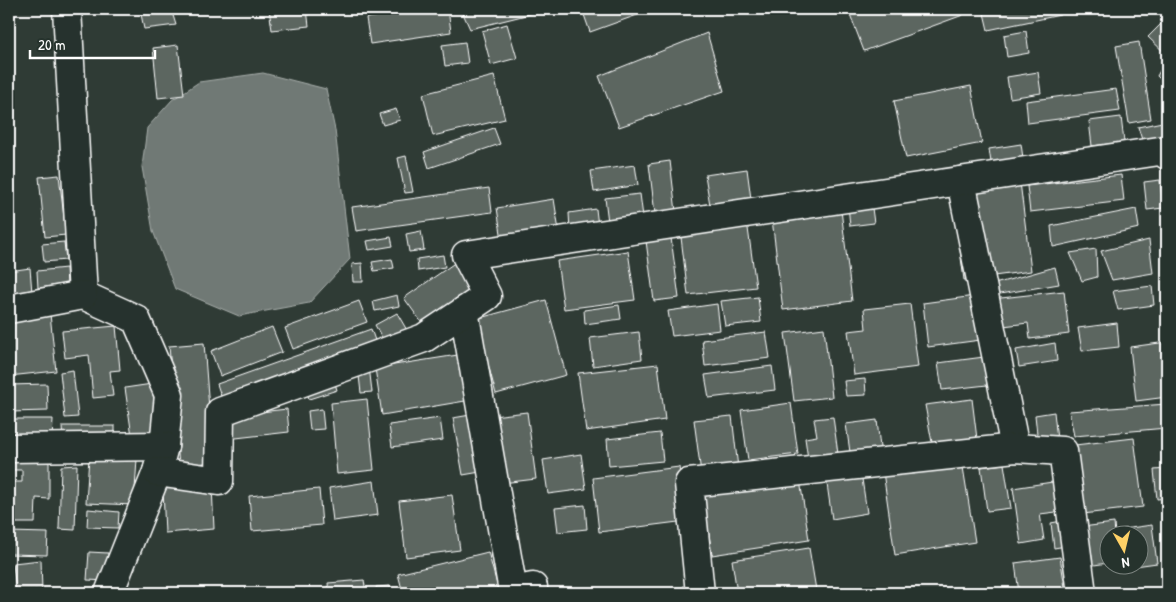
<svg xmlns="http://www.w3.org/2000/svg" width="1176" height="602" viewBox="0 0 1176 602" font-family="'Patrick Hand',sans-serif">
<rect width="100%" height="100%" fill="#2f3b35"/>
<filter id="ink" filterUnits="userSpaceOnUse"><feTurbulence type="fractalNoise" baseFrequency=".02" numOctaves="2"/><feDisplacementMap in="SourceGraphic" scale="10" xChannelSelector="R" yChannelSelector="G"/><feConvolveMatrix kernelMatrix="1 2 1 2 8 2 1 2 1" color-interpolation-filters="sRGB"/></filter>
<g filter="url(#ink)">
<path fill="#707975" stroke="#a9afac" d="M 263,73 L 326,89 L 335,130 L 350,259 L 309,303 L 239,316 L 175,289 L 153,231 L 142,167 L 147,128 L 172,100 L 199,82 Z"/>
<g fill="#5b6661" stroke="#fff">
<path d="M 140,9 L 171,9 L 176,25 L 144,29 Z"/>
<path d="M 269,9 L 307,9 L 309,26 L 272,30 Z"/>
<path d="M 431,9 L 448,9 L 451,32 L 370,44 L 366,18 Z"/>
<path d="M 461,9 L 546,9 L 546,10 L 470,29 Z"/>
<path d="M 582,9 L 654,9 L 590,32 Z"/>
<path d="M 848,9 L 960,9 L 963,15 L 864,51 Z"/>
<path d="M 983,9 L 1059,9 L 1060,15 L 988,30 Z"/>
<path d="M 1167,18 L 1167,55 L 1148,37 Z"/>
<path d="M 507,24 L 517,58 L 491,65 L 482,31 Z"/>
<path d="M 1026,31 L 1029,53 L 1007,57 L 1004,35 Z"/>
<path d="M 707,33 L 724,91 L 619,127 L 599,76 Z"/>
<path d="M 465,42 L 468,63 L 445,66 L 442,45 Z"/>
<path d="M 1139,42 L 1151,119 L 1129,123 L 1116,46 Z"/>
<path d="M 178,45 L 184,95 L 158,98 L 153,48 Z"/>
<path d="M 1167,58 L 1167,86 L 1157,76 Z"/>
<path d="M 1038,72 L 1041,93 L 1010,98 L 1007,77 Z"/>
<path d="M 494,76 L 505,119 L 433,136 L 423,94 Z"/>
<path d="M 971,86 L 982,143 L 906,158 L 894,101 Z"/>
<path d="M 1116,89 L 1120,111 L 1028,123 L 1026,101 Z"/>
<path d="M 396,109 L 400,120 L 383,125 L 379,114 Z"/>
<path d="M 1121,117 L 1124,142 L 1092,146 L 1089,121 Z"/>
<path d="M 1167,121 L 1167,143 L 1144,146 L 1138,127 Z"/>
<path d="M 494,128 L 500,144 L 429,168 L 424,152 Z"/>
<path d="M 1021,144 L 1024,165 L 992,169 L 989,149 Z"/>
<path d="M 406,156 L 413,192 L 405,193 L 398,158 Z"/>
<path d="M 670,161 L 676,212 L 655,214 L 649,164 Z"/>
<path d="M 635,165 L 638,185 L 594,192 L 591,171 Z"/>
<path d="M 747,169 L 751,199 L 710,205 L 705,175 Z"/>
<path d="M 59,175 L 66,235 L 45,237 L 39,177 Z"/>
<path d="M 1121,175 L 1124,201 L 1030,212 L 1027,186 Z"/>
<path d="M 1160,180 L 1163,208 L 1147,210 L 1144,182 Z"/>
<path d="M 1020,182 L 1031,271 L 964,280 L 952,190 Z"/>
<path d="M 489,188 L 492,212 L 356,231 L 352,207 Z"/>
<path d="M 640,194 L 643,217 L 608,222 L 605,198 Z"/>
<path d="M 554,199 L 559,231 L 502,240 L 497,208 Z"/>
<path d="M 871,201 L 874,223 L 850,226 L 848,205 Z"/>
<path d="M 596,209 L 598,226 L 570,230 L 569,213 Z"/>
<path d="M 1136,209 L 1139,228 L 1053,247 L 1051,226 Z"/>
<path d="M 841,210 L 852,301 L 783,310 L 772,219 Z"/>
<path d="M 747,221 L 756,287 L 688,295 L 680,229 Z"/>
<path d="M 421,231 L 424,250 L 409,252 L 406,234 Z"/>
<path d="M 391,237 L 393,246 L 369,250 L 367,241 Z"/>
<path d="M 671,238 L 679,298 L 654,301 L 646,241 Z"/>
<path d="M 1149,240 L 1153,273 L 1112,280 L 1101,251 Z"/>
<path d="M 64,242 L 66,260 L 44,262 L 42,244 Z"/>
<path d="M 1096,249 L 1097,277 L 1082,281 L 1070,253 Z"/>
<path d="M 628,251 L 635,300 L 564,309 L 557,261 Z"/>
<path d="M 443,255 L 445,267 L 418,271 L 417,259 Z"/>
<path d="M 392,259 L 394,268 L 374,271 L 372,262 Z"/>
<path d="M 456,262 L 479,294 L 427,330 L 404,298 Z"/>
<path d="M 362,263 L 363,282 L 353,282 L 352,264 Z"/>
<path d="M 1055,267 L 1059,284 L 994,295 L 991,285 Z"/>
<path d="M 30,268 L 32,293 L 9,295 L 9,271 Z"/>
<path d="M 66,268 L 67,285 L 38,288 L 37,271 Z"/>
<path d="M 1152,286 L 1154,305 L 1118,310 L 1113,291 Z"/>
<path d="M 1064,291 L 1069,334 L 1030,339 L 1028,323 L 995,327 L 992,299 Z"/>
<path d="M 397,295 L 399,306 L 375,311 L 373,301 Z"/>
<path d="M 982,295 L 988,339 L 928,347 L 923,303 Z"/>
<path d="M 758,297 L 761,322 L 725,326 L 721,301 Z"/>
<path d="M 546,300 L 566,375 L 496,394 L 476,319 Z"/>
<path d="M 359,301 L 367,322 L 293,349 L 285,328 Z"/>
<path d="M 717,304 L 720,330 L 672,336 L 668,311 Z"/>
<path d="M 910,304 L 918,367 L 854,375 L 848,331 L 866,329 L 864,309 Z"/>
<path d="M 619,305 L 621,319 L 585,324 L 584,310 Z"/>
<path d="M 397,313 L 408,332 L 386,345 L 375,325 Z"/>
<path d="M 50,314 L 56,371 L 9,376 L 9,319 Z"/>
<path d="M 1117,323 L 1119,347 L 1082,351 L 1078,328 Z"/>
<path d="M 116,326 L 120,370 L 110,371 L 113,396 L 93,398 L 89,355 L 65,358 L 62,331 Z"/>
<path d="M 272,327 L 282,352 L 220,376 L 211,351 Z"/>
<path d="M 824,328 L 832,397 L 794,401 L 785,333 Z"/>
<path d="M 371,329 L 378,349 L 224,405 L 217,384 Z"/>
<path d="M 639,332 L 642,359 L 593,366 L 590,338 Z"/>
<path d="M 766,332 L 770,358 L 705,366 L 702,340 Z"/>
<path d="M 1167,342 L 1167,397 L 1136,401 L 1130,347 Z"/>
<path d="M 204,343 L 213,462 L 179,466 L 169,346 Z"/>
<path d="M 1055,343 L 1057,361 L 1019,367 L 1016,350 Z"/>
<path d="M 464,354 L 471,400 L 382,415 L 375,368 Z"/>
<path d="M 984,357 L 987,385 L 942,390 L 938,363 Z"/>
<path d="M 658,364 L 665,420 L 586,431 L 578,373 Z"/>
<path d="M 369,366 L 372,392 L 361,393 L 358,367 Z"/>
<path d="M 772,366 L 775,390 L 709,398 L 705,375 Z"/>
<path d="M 73,370 L 78,417 L 65,418 L 60,372 Z"/>
<path d="M 865,379 L 866,395 L 846,396 L 844,381 Z"/>
<path d="M 334,380 L 337,390 L 309,399 L 306,388 Z"/>
<path d="M 47,384 L 48,411 L 9,412 L 9,385 Z"/>
<path d="M 152,384 L 158,432 L 132,436 L 125,388 Z"/>
<path d="M 367,399 L 374,470 L 337,474 L 331,403 Z"/>
<path d="M 972,399 L 978,447 L 934,453 L 925,405 Z"/>
<path d="M 791,403 L 798,454 L 748,460 L 741,410 Z"/>
<path d="M 1167,404 L 1167,428 L 1074,436 L 1069,411 Z"/>
<path d="M 287,409 L 289,432 L 227,439 L 225,416 Z"/>
<path d="M 322,409 L 324,429 L 310,430 L 308,411 Z"/>
<path d="M 527,412 L 536,479 L 502,483 L 493,416 Z"/>
<path d="M 1054,412 L 1057,440 L 1038,443 L 1035,415 Z"/>
<path d="M 476,414 L 486,471 L 463,475 L 453,418 Z"/>
<path d="M 732,416 L 738,468 L 701,473 L 694,420 Z"/>
<path d="M 833,417 L 838,454 L 808,459 L 805,438 L 817,436 L 814,419 Z"/>
<path d="M 440,418 L 443,440 L 392,447 L 389,425 Z"/>
<path d="M 12,419 L 53,419 L 52,442 L 12,442 Z"/>
<path d="M 877,420 L 880,448 L 850,452 L 846,424 Z"/>
<path d="M 62,426 L 115,426 L 115,443 L 63,444 Z"/>
<path d="M 660,433 L 663,461 L 609,466 L 607,439 Z"/>
<path d="M 1134,438 L 1143,507 L 1083,514 L 1075,445 Z"/>
<path d="M 581,454 L 586,489 L 548,494 L 543,460 Z"/>
<path d="M 9,457 L 49,459 L 49,499 L 36,498 L 35,523 L 9,523 L 9,482 L 22,482 L 22,470 L 9,470 Z"/>
<path d="M 89,457 L 137,459 L 134,505 L 86,503 Z"/>
<path d="M 962,461 L 975,542 L 895,555 L 883,472 Z"/>
<path d="M 1004,464 L 1011,508 L 987,511 L 981,467 Z"/>
<path d="M 77,465 L 75,530 L 59,529 L 61,466 Z"/>
<path d="M 679,467 L 686,521 L 599,532 L 593,478 Z"/>
<path d="M 1167,469 L 1167,498 L 1157,499 L 1154,470 Z"/>
<path d="M 861,472 L 867,513 L 832,519 L 826,477 Z"/>
<path d="M 800,480 L 809,540 L 712,555 L 703,494 Z"/>
<path d="M 374,481 L 378,515 L 333,521 L 329,488 Z"/>
<path d="M 1059,481 L 1064,511 L 1040,514 L 1044,540 L 1021,544 L 1013,488 Z"/>
<path d="M 212,486 L 214,529 L 165,533 L 163,489 Z"/>
<path d="M 319,489 L 322,525 L 252,531 L 249,496 Z"/>
<path d="M 452,495 L 460,550 L 406,557 L 399,501 Z"/>
<path d="M 585,505 L 587,529 L 558,532 L 555,508 Z"/>
<path d="M 88,509 L 119,512 L 118,528 L 87,527 Z"/>
<path d="M 1167,509 L 1167,555 L 1162,510 Z"/>
<path d="M 1067,520 L 1072,545 L 1054,548 L 1051,523 Z"/>
<path d="M 1114,523 L 1115,534 L 1108,534 L 1108,563 L 1087,566 L 1082,527 Z"/>
<path d="M 1152,525 L 1157,563 L 1128,567 L 1128,564 L 1138,564 L 1138,534 L 1124,534 L 1123,529 Z"/>
<path d="M 9,532 L 48,533 L 47,555 L 9,554 Z"/>
<path d="M 809,548 L 816,590 L 793,593 L 737,593 L 732,560 Z"/>
<path d="M 89,552 L 108,553 L 107,581 L 87,580 Z"/>
<path d="M 488,552 L 498,588 L 479,593 L 403,593 L 398,574 Z"/>
<path d="M 1060,557 L 1066,593 L 1019,593 L 1015,563 Z"/>
<path d="M 41,560 L 42,591 L 16,592 L 13,563 Z"/>
<path d="M 1167,564 L 1167,588 L 1165,588 L 1163,565 Z"/>
<path d="M 364,580 L 366,593 L 329,593 L 328,583 Z"/>
<path d="M 390,586 L 391,593 L 377,593 L 376,587 Z"/>
<path d="M 684,587 L 685,593 L 655,593 L 655,592 Z"/>
<path d="M 296,590 L 296,593 L 260,593 Z"/>
</g>
<g fill="none" stroke-linecap="round" stroke-linejoin="round">
<g stroke="#fff" stroke-width="31">
<g id="minor">
<path d="M 67,9 L 83,295 L 136,319 L 169,395 L 164,446 L 157,472 L 109,593"/>
<path d="M 961,181 L 1015,448"/>
<path d="M 9,309 L 83,295"/>
<path d="M 464,311 L 513,591 L 533,587 L 533,593"/>
<path d="M 9,448 L 164,446"/>
<path d="M 157,472 L 219,481 L 220,412 L 424,338 L 487,296 L 466,255 L 1166,150 L 1167,155"/>
<path d="M 700,593 L 689,483 L 1015,448 L 1063,451 L 1082,593"/>
</g>
</g>
<use href="#minor" stroke="#26332d" stroke-width="28"/>
</g>
</g>
<rect width="1176" height="602" fill="none" stroke="#26332d" stroke-width="30"/>
<rect x="15" y="15" width="1146" height="572" fill="none" stroke="#fff" stroke-width="2" filter="url(#ink)"/>
<g transform="translate(1124 550) rotate(172)"><circle r="24" fill="#26332d" stroke="#7d8581"/>
<path d="M0-4L9 19L0 12L-9 19Z" fill="#ffd166"/>
<text y="-8" font-size="14" font-weight="bold" text-anchor="middle" fill="#ffffff">N</text>
</g>
<path d="M30 50v8h125v-8" fill="none" stroke="#ffffff" stroke-width="2.5"/>
<text x="38" y="50" font-size="15" fill="#ffffff" stroke="#26332d" stroke-width="4" paint-order="stroke">20 m</text>
</svg>
